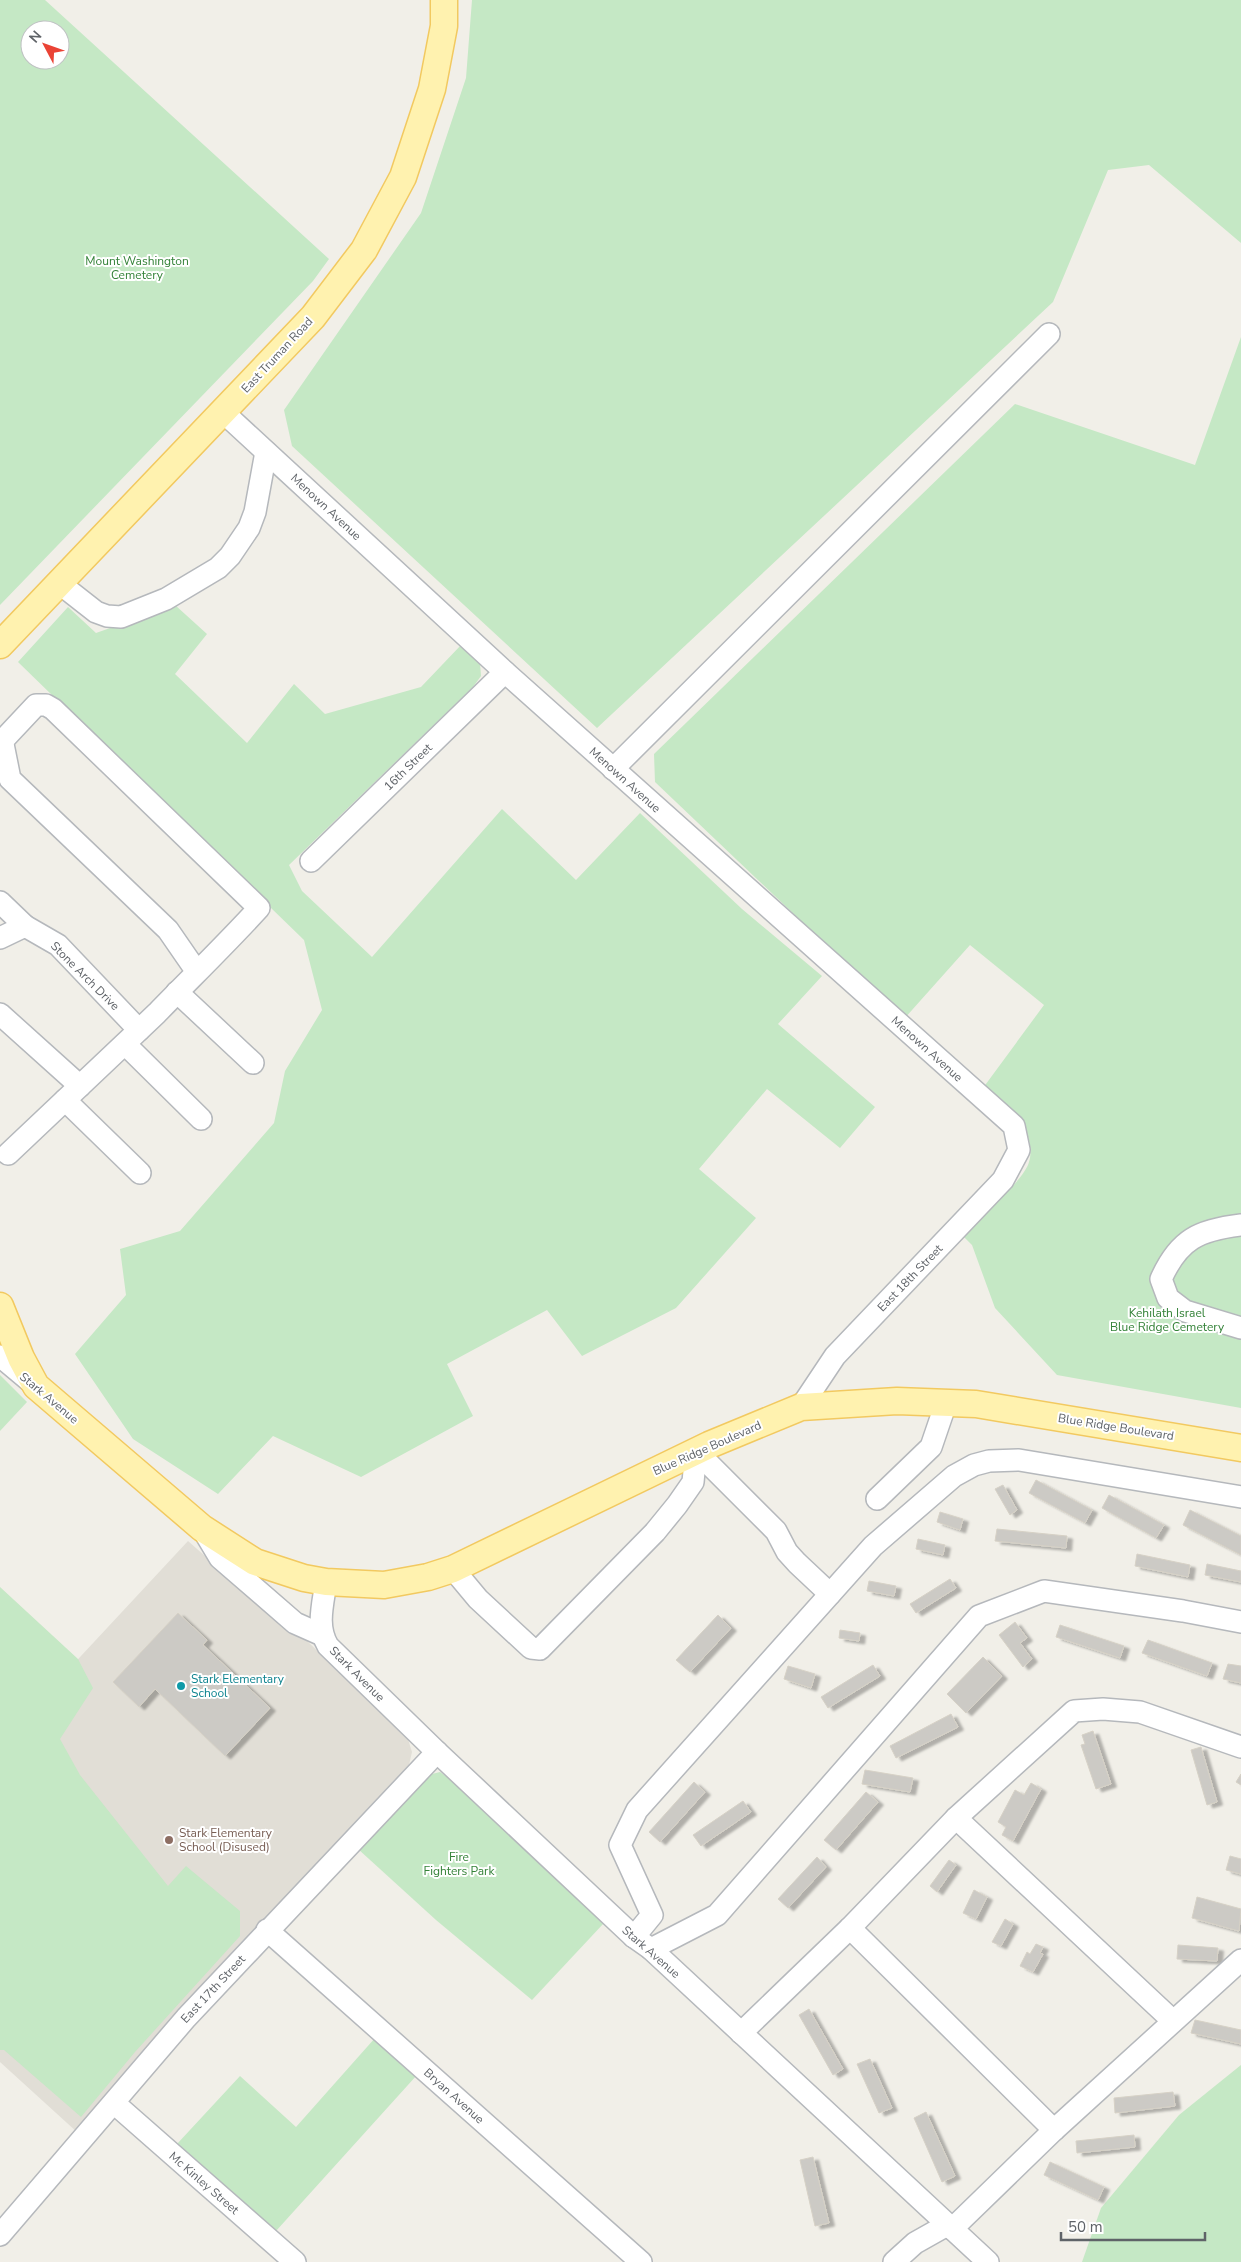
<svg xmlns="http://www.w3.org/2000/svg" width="1241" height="2262" viewBox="0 0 1241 2262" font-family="'Nunito Sans',sans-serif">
<defs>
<filter id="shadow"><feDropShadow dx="5.5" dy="3" stdDeviation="1" flood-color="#0004"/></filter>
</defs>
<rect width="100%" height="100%" fill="#f1efe8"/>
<path fill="#e1ded6" d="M 188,1541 L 281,1623 L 306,1640 L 407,1736 L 412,1752 L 409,1765 L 269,1915 L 78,2133 L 0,2062 L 0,1743 Z"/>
<g fill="#c5e8c5" fill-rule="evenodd">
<path d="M 0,0 L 45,0 L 329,259 L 313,281 L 0,605 ZM 30,30 L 60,30 L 60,60 L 30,60 Z"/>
<path d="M 472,0 L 1241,0 L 1241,243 L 1149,165 L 1108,170 L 1053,302 L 597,728 L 292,446 L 284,410 L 421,213 L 466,78 Z"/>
<path d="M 1241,337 L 1241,1408 L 1057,1375 L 995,1308 L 972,1245 L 962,1235 C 978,1219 1024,1181 1029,1162 C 1032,1153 1030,1140 1026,1132 C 1016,1115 997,1102 983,1088 L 1044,1005 L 970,945 L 904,1019 L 655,782 L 654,754 L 1015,404 L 1195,465 Z"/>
<path d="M 175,605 L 207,634 L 175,674 L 247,743 L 294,684 L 325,714 L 421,687 L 462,644 L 480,663 L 481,676 L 473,687 L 289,865 L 302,891 L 372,957 L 502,809 L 576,880 L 640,813 L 742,909 L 822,976 L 778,1024 L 875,1107 L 840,1148 L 767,1089 L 699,1169 L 756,1218 L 676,1308 L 582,1356 L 547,1310 L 447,1364 L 473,1416 L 361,1477 L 273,1436 L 218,1494 L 133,1439 L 75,1354 L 126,1295 L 120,1249 L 180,1231 L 274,1123 L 285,1071 L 322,1010 L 304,940 L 18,662 L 68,607 L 96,633 Z"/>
<path d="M 0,1375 L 27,1402 L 0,1431 Z"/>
<path d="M 0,1587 L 78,1659 L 93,1688 L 60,1739 L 80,1775 L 168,1886 L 186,1866 L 240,1911 L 240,1936 L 135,2052 L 81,2117 L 4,2050 L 0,2050 Z"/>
<path d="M 440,1772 L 451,1780 L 604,1923 L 532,2000 L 436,1920 L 358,1849 L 428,1775 Z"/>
<path d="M 375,2038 L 417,2075 L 276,2231 L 177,2144 L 240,2076 L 296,2127 Z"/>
<path d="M 1241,2065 L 1241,2262 L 1082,2262 L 1101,2208 L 1179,2115 Z"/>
</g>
<g fill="#cccac5" stroke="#d6d1c6" filter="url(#shadow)">
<path d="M 1036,1480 L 1092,1510 L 1085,1523 L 1029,1493 Z"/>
<path d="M 1003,1485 L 1017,1510 L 1010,1515 L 995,1489 Z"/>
<path d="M 1109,1495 L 1164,1525 L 1156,1538 L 1102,1508 Z"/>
<path d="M 1190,1510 L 1241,1536 L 1241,1555 L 1183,1525 Z"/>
<path d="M 940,1512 L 963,1519 L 960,1530 L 937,1522 Z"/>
<path d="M 997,1529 L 1067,1536 L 1066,1548 L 995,1541 Z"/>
<path d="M 918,1539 L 945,1545 L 943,1555 L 916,1549 Z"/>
<path d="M 1137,1554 L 1190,1565 L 1188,1577 L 1135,1566 Z"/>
<path d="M 1207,1564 L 1241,1571 L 1241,1582 L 1205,1575 Z"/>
<path d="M 950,1579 L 956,1588 L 916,1613 L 910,1604 Z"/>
<path d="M 869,1581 L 896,1586 L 894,1596 L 867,1591 Z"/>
<path d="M 178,1613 L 207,1640 L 203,1645 L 270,1708 L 225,1756 L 155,1689 L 139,1707 L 113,1682 Z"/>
<path d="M 718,1615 L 731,1628 L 690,1672 L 676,1660 Z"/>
<path d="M 1015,1622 L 1027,1638 L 1020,1643 L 1032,1659 L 1023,1667 L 999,1635 Z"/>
<path d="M 1060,1625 L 1124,1646 L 1120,1658 L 1056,1637 Z"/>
<path d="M 840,1630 L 860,1633 L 859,1641 L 839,1638 Z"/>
<path d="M 1148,1640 L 1212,1663 L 1207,1676 L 1142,1653 Z"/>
<path d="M 983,1657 L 1002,1676 L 966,1713 L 947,1694 Z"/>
<path d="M 1228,1664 L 1241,1666 L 1241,1683 L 1223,1679 Z"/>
<path d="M 873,1665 L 880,1676 L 828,1708 L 821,1697 Z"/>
<path d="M 788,1666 L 815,1674 L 811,1688 L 784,1679 Z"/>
<path d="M 951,1714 L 958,1727 L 896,1758 L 890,1746 Z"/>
<path d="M 1093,1731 L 1111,1784 L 1096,1789 L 1081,1745 L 1085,1744 L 1082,1735 Z"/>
<path d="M 1201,1747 L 1217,1802 L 1207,1805 L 1191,1750 Z"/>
<path d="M 865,1770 L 913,1778 L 910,1792 L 862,1784 Z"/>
<path d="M 1241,1774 L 1241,1785 L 1236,1782 Z"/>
<path d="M 694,1782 L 705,1792 L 660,1842 L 649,1832 Z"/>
<path d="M 1031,1783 L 1041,1789 L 1013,1841 L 1002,1835 L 1006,1827 L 998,1822 L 1015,1790 L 1024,1795 Z"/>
<path d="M 866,1792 L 878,1802 L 836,1850 L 824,1840 Z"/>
<path d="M 743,1801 L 751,1812 L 701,1846 L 693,1835 Z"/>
<path d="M 1230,1856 L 1241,1859 L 1241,1874 L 1226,1870 Z"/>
<path d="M 817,1857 L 826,1867 L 788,1908 L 778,1899 Z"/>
<path d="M 949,1860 L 956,1865 L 937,1892 L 930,1886 Z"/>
<path d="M 974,1890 L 987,1897 L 976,1919 L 963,1913 Z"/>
<path d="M 1197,1897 L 1241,1909 L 1239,1931 L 1192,1918 Z"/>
<path d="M 1005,1919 L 1013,1924 L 1001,1946 L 992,1942 Z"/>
<path d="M 1036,1944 L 1043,1947 L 1040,1953 L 1043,1954 L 1033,1972 L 1020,1966 L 1027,1952 L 1030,1954 Z"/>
<path d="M 1178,1945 L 1218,1948 L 1217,1961 L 1177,1959 Z"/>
<path d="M 809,2009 L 843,2069 L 833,2075 L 799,2015 Z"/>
<path d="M 1195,2020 L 1241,2030 L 1241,2044 L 1191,2033 Z"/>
<path d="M 870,2059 L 892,2108 L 879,2113 L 857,2064 Z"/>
<path d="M 1173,2092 L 1175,2106 L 1115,2113 L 1114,2098 Z"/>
<path d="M 926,2112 L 955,2176 L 942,2182 L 914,2118 Z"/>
<path d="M 1134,2135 L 1135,2147 L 1077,2153 L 1076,2141 Z"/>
<path d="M 813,2157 L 829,2223 L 815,2226 L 800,2160 Z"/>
<path d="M 1050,2162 L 1104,2187 L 1098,2200 L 1044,2175 Z"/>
</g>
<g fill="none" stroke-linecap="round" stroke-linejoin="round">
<g stroke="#b5b8bc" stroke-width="24">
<g id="minor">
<path d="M 223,412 L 505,672 L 1014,1126 L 1019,1150 L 1003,1180 L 835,1356 L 801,1407"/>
<path d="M 59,583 L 96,612 L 107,616 L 121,617 L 166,599 L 218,568 L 230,556 L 249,528 L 255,512 L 266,452"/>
<path d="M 613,769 L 1049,334"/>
<path d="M 311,861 L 505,672"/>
<path d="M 0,902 L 25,926"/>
<path d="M 0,938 L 25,926 L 58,945 L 139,1030"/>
<path d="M 177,992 L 253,1063"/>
<path d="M 0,1014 L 80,1086"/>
<path d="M 125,1044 L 201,1119"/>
<path d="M 65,1100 L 140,1173"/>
<path d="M 8,1154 L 157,1013 C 191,978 226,944 259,908 L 53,709 L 46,705 L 36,705 L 5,738 L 3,744 L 10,779 L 168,930 L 197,972"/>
<path d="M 1241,1225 C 1199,1230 1179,1239 1161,1279 L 1168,1298 L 1185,1311 L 1241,1328"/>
<path d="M 0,1356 L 31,1382"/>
<path d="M 696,1451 L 776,1531 L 787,1552 L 797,1563 L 830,1594"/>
<path d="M 877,1499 L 931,1447 L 946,1403"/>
<path d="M 202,1528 L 220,1558 L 295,1623 L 322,1635"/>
<path d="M 453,1569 L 478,1599 L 531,1648 L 540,1649 L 655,1532 L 677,1505 L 693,1482 L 696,1451"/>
<path d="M 326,1582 C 323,1604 316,1626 328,1646 L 437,1752 L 634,1937 L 651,1949 L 988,2262"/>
<path d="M 956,1818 L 1173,2021"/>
<path d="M 850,1928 L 1054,2130"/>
<path d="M 267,1930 L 641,2262"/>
<path d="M 634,1937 L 652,1915 L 620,1845 L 637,1810 L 873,1546 L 954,1476 L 974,1465 L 989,1461 L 1019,1460 L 1241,1497"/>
<path d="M 651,1949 L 717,1915 L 979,1616 L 1044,1591 L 1183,1611 L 1241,1622"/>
<path d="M 741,2033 L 850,1928 L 956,1818 L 1074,1711 L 1103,1709 L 1140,1712 L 1241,1747"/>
<path d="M 114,2103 L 295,2262"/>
<path d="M 952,2229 L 1054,2130 L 1241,1960"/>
<path d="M 0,2235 L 186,2018 L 437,1752"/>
<path d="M 894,2262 L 915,2243 L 947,2225"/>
</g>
</g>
<g stroke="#f2c960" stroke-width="29">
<g id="major">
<path d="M 0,645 L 313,317 L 364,250 L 403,177 L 432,89 L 444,26 L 444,0"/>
<path d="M 0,1306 L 21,1358 L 36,1386 L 202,1528 L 255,1562 L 304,1578 L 326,1582 L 384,1585 L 428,1577 L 453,1569 L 709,1445 L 801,1407 L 897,1401 L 976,1404 L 1241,1448"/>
</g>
</g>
<use href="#minor" stroke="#fff" stroke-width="21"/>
<use href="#major" stroke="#fff2af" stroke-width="26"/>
</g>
<circle fill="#0f9aa8" stroke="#fff" stroke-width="2" cx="181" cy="1686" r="5"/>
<circle fill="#8d6e63" stroke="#fff" stroke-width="2" cx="169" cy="1840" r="5"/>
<g text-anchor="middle" stroke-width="4" stroke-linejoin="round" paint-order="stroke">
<g font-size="12" fill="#348238" stroke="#fff">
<text x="137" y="265">Mount Washington<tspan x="137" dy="14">Cemetery</tspan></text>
<text x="1167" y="1317">Kehilath Israel<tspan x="1167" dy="14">Blue Ridge Cemetery</tspan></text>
<text x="459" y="1861">Fire<tspan x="459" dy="14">Fighters Park</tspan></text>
</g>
<g font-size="12" fill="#5f6368" stroke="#fff">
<text transform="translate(277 355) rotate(-47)" y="4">East Truman Road</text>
<text transform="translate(326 507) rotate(43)" y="4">Menown Avenue</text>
<text transform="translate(408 767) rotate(-44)" y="4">16th Street</text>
<text transform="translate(625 780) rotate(42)" y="4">Menown Avenue</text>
<text transform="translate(85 976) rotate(45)" y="4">Stone Arch Drive</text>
<text transform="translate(927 1049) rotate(42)" y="4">Menown Avenue</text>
<text transform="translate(910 1278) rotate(-46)" y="4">East 18th Street</text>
<text transform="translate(49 1398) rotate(40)" y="4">Stark Avenue</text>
<text transform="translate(1116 1427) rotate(9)" y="4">Blue Ridge Boulevard</text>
<text transform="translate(707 1448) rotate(-24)" y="4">Blue Ridge Boulevard</text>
<text transform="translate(357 1674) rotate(45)" y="4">Stark Avenue</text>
<text transform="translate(651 1952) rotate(41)" y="4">Stark Avenue</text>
<text transform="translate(213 1989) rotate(-47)" y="4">East 17th Street</text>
<text transform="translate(454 2096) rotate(42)" y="4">Bryan Avenue</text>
<text transform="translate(204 2183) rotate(41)" y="4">Mc Kinley Street</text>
</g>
<g font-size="12" fill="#0d838f" stroke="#fff" text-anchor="start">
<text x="191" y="1683">Stark Elementary<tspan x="191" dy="14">School</tspan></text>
</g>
<g font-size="12" fill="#785e54" stroke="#fff" text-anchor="start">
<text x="179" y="1837">Stark Elementary<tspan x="179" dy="14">School (Disused)</tspan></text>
</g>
</g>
<g transform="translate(45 45) rotate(311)"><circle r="24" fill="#ffffff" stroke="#bfc1c3"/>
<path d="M0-4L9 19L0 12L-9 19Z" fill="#ea4335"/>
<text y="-8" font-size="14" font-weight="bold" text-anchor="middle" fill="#5f6368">N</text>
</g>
<path d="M1061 2232v8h144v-8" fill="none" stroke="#5f6368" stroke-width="2.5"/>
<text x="1068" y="2232" font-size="15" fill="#5f6368" stroke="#ffffff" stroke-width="4" paint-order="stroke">50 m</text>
</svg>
